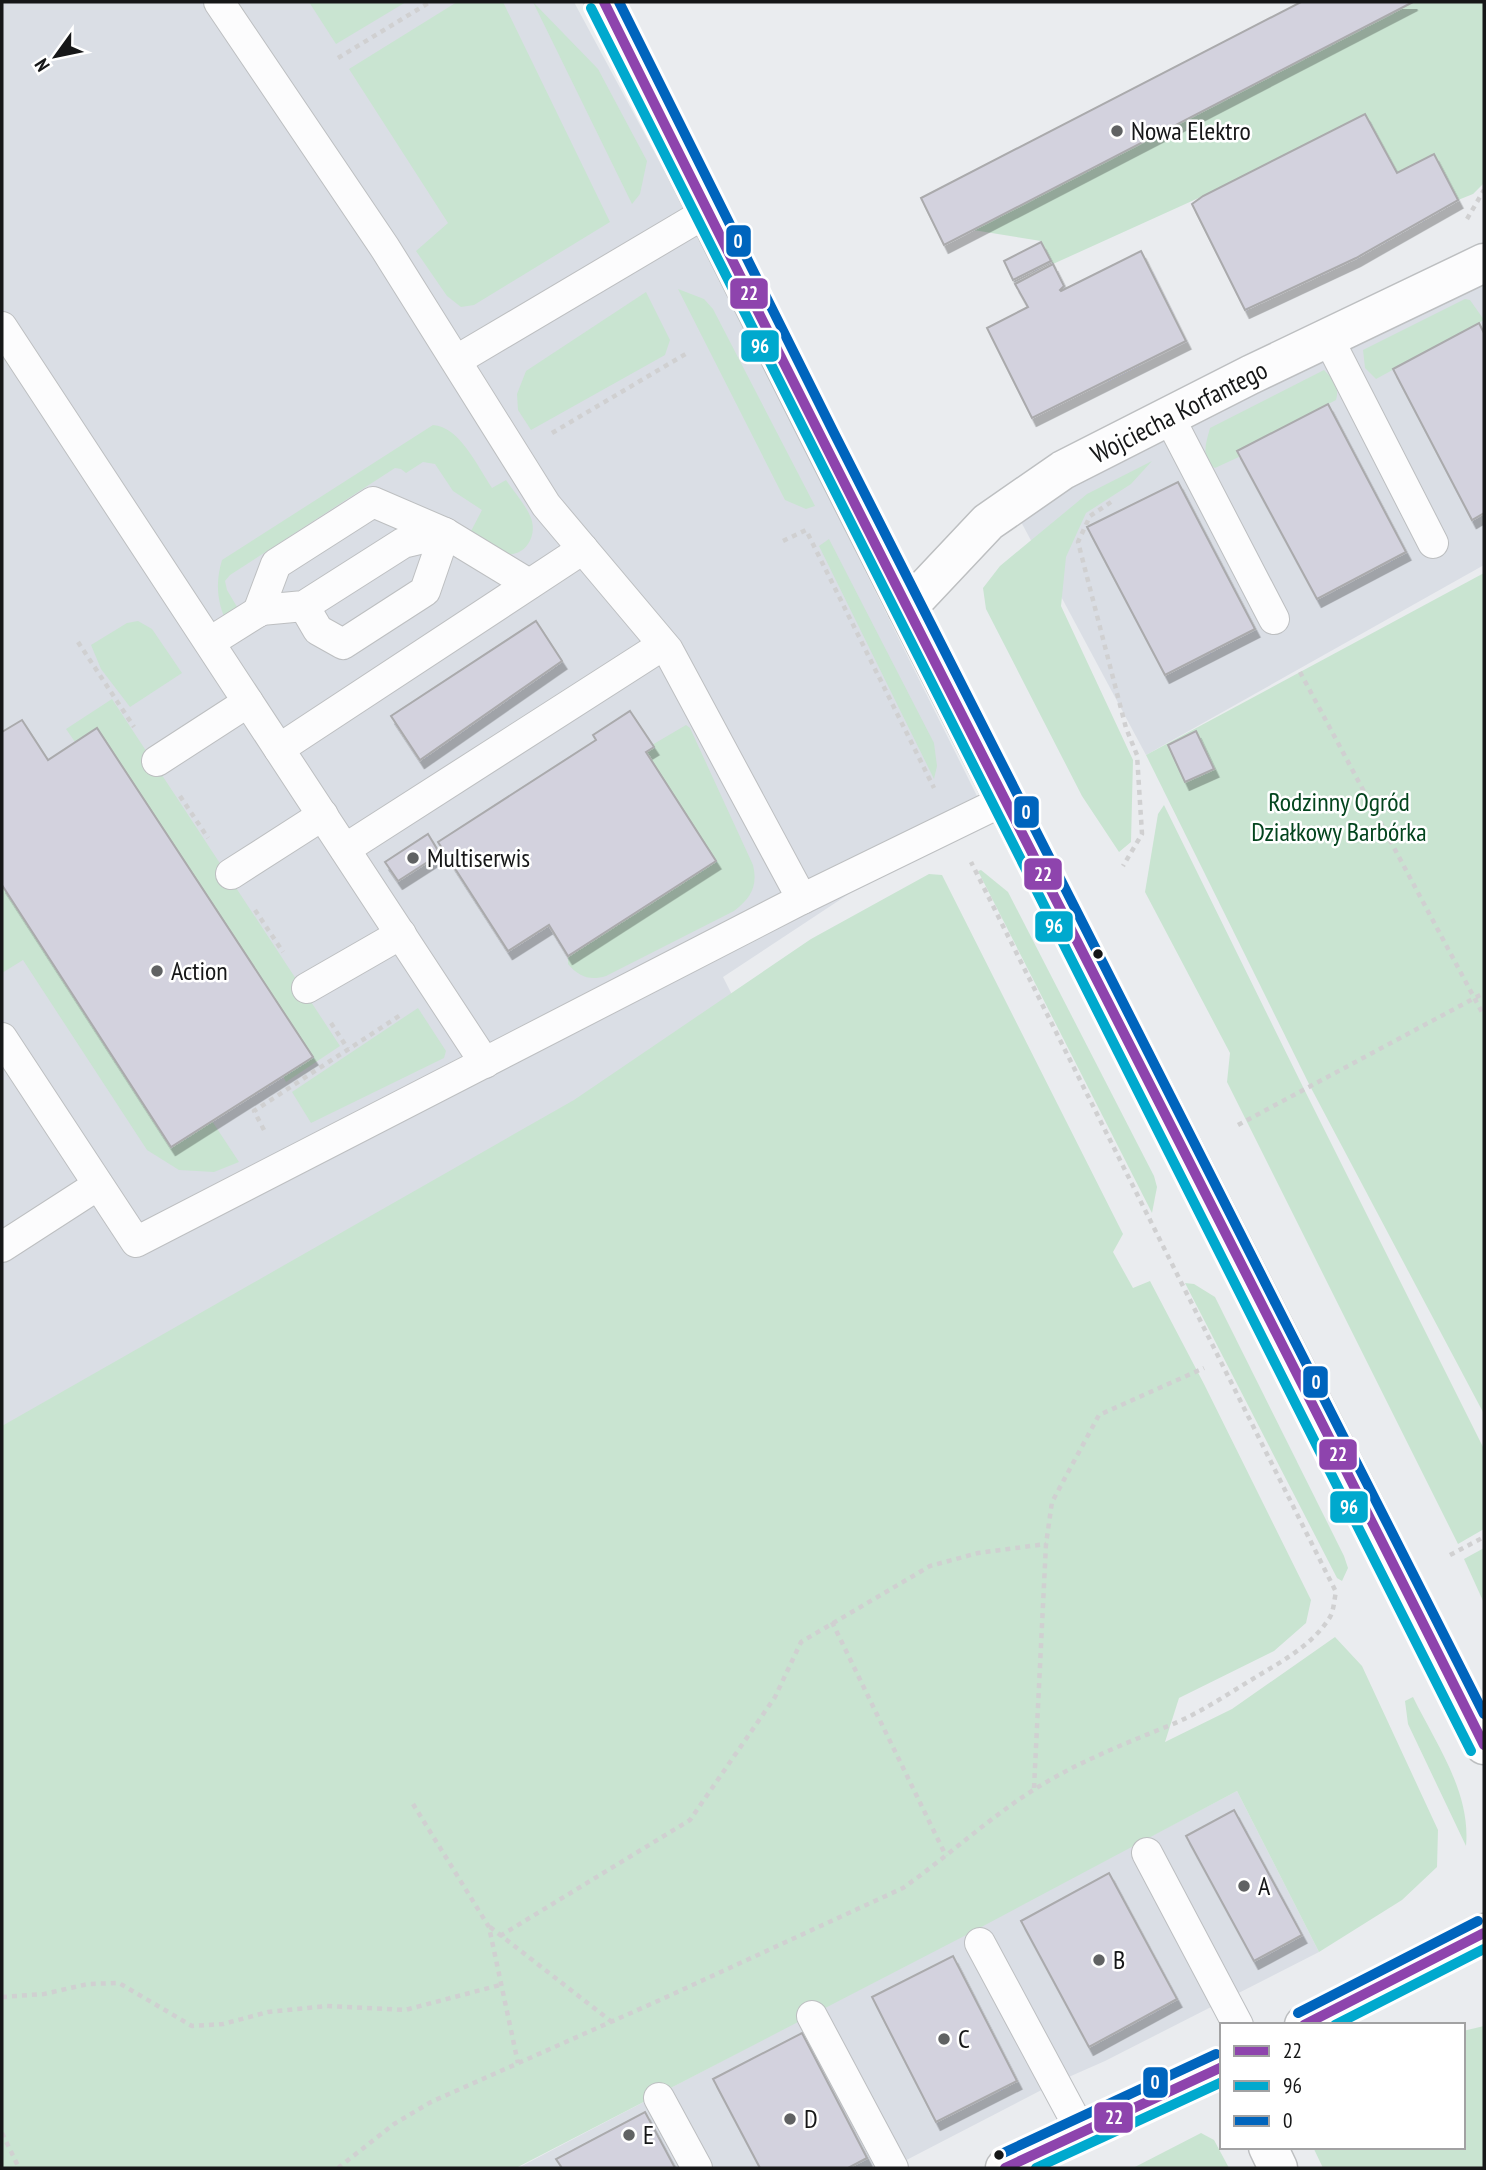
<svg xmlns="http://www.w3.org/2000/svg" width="1486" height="2170" viewBox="0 0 1486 2170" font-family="'PT Sans Narrow',sans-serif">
<defs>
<filter id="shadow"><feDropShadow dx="4.5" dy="8" stdDeviation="0" flood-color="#0004"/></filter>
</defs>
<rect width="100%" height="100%" fill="#eaecef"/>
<g fill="#dadee5">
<path d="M 2,2 L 574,2 L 685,209 L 982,806 L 723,977 L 916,1358 L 2,1657 Z"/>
<path d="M 1484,276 L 1484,565 L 1146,755 L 1012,505 Z"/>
<path d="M 1237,1791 L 1319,1952 L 1105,2061 L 1055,2083 L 891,2168 L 518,2168 Z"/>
</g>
<g fill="#c9e4d1">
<path d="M 309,2 L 406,2 L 336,44 Z"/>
<path d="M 457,2 L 503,2 L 610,222 L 474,305 L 461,307 L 447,296 L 416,251 L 448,223 L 349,69 Z"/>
<path d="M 533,2 L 598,69 L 647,161 L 640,194 L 632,204 Z"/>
<path d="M 1413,2 L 1484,2 L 1484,183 L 1473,194 L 1458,200 L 1434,154 L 1397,173 L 1365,114 L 1203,196 L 1053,264 L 1041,241 L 973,230 Z"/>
<path d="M 678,289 L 704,299 L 713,309 L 815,506 L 806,509 L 785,500 Z"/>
<path d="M 646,292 L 670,340 L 665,355 L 531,430 L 518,410 L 517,394 L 526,371 Z"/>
<path d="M 1465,299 L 1470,300 L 1484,320 L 1376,379 L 1365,368 L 1363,350 Z"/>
<path d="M 1324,370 C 1333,379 1340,387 1336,400 L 1238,451 L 1241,456 L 1215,468 C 1200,458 1206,443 1210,428 Z"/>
<path d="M 433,425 C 459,426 478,467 492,488 L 506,480 C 514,492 526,505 531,518 C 538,537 524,558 503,554 C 492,552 480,540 470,533 L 482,510 L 453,491 L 435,464 L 423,462 L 406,473 L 401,469 L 395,468 L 230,575 L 225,581 L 227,590 L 240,612 L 228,625 C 217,604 215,583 222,560 Z"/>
<path d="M 1152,461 L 1131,484 L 1086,513 L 1066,557 L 1061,606 L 1133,760 L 1131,842 L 1119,852 L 1082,796 L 986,609 L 983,588 L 1000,566 L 1087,494 Z"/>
<path d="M 829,539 L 934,743 L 937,766 L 934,779 L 819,546 Z"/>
<path d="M 1484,573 L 1484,1414 L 1310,1086 L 1146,755 Z"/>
<path d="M 138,621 L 152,629 L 182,673 L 130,707 L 101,669 L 91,645 L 127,623 Z"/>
<path d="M 112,699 L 340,1046 L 286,1082 L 283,1076 L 312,1057 L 97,728 L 75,742 L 66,729 Z"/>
<path d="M 686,725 L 690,728 L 753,865 C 758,886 751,898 734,911 L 606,976 C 590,981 579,977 568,964 L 568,956 L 716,861 L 646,752 L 653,747 L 652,745 Z"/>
<path d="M 1164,805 L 1304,1089 L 1484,1449 L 1484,1529 L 1458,1544 L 1227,1082 L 1230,1053 L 1145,892 L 1158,814 Z"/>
<path d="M 981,870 L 1008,892 L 1154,1176 L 1157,1187 L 1152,1213 L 978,871 Z"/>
<path d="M 929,874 L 942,875 L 1123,1234 L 1113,1252 L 1133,1288 L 1150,1281 L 1204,1384 L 1311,1600 L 1306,1623 L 1274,1651 L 1179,1698 L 1165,1742 L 1232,1709 L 1335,1637 L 1362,1666 L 1438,1830 L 1437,1867 L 1402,1900 L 1319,1952 L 1237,1791 L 972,1932 L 516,2168 L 2,2168 L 2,1426 L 574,1100 L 811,939 Z"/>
<path d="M 2,885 L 170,1147 L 212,1121 L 239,1162 L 214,1172 L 179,1170 L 147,1150 L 23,960 L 2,973 Z"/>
<path d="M 418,1008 L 446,1051 L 444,1058 L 311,1123 L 292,1092 Z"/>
<path d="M 1185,1283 L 1194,1284 L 1215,1297 L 1344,1556 L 1348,1568 L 1342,1581 L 1337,1578 Z"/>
<path d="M 1484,1548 L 1484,1603 L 1464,1559 Z"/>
<path d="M 1413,1697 C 1436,1744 1471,1792 1466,1846 L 1408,1724 L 1405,1701 Z"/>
<path d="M 1484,2026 L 1484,2168 L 1323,2168 L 1313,2147 L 1463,2147 L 1463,2031 Z"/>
<path d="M 1201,2133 L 1214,2140 L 1229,2168 L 1133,2168 Z"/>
</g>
<g fill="#d3d2de" stroke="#aaaaac" stroke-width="2" filter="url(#shadow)">
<path d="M 1301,2 L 1413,2 L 944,245 L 921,198 Z"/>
<path d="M 1365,114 L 1397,173 L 1434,154 L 1458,200 L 1356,258 L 1245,310 L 1192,204 L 1203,196 Z"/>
<path d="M 1041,242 L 1051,261 L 1013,280 L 1004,261 Z"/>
<path d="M 1141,251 L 1186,341 L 1032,418 L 987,328 L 1028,307 L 1015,284 L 1053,264 L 1064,286 L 1060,290 L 1061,291 Z"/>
<path d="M 1479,323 L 1484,333 L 1484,513 L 1472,520 L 1393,369 Z"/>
<path d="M 1328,404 L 1406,552 L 1317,599 L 1237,451 Z"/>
<path d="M 1178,482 L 1255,629 L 1165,675 L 1087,527 Z"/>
<path d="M 536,621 L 562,661 L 420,760 L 391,716 Z"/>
<path d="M 630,711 L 654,747 L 646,752 L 716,861 L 568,956 L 549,925 L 508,951 L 438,842 L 596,740 L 593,735 Z"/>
<path d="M 22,720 L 48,760 L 97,728 L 313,1057 L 171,1147 L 2,885 L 2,732 Z"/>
<path d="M 1196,731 L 1214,769 L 1185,782 L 1168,745 Z"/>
<path d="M 428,834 L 440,854 L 398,881 L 385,862 Z"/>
<path d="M 1234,1810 L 1302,1935 L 1254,1961 L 1186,1836 Z"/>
<path d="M 1109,1873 L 1177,1999 L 1089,2047 L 1021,1921 Z"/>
<path d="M 953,1956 L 1017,2081 L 936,2122 L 872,1997 Z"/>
<path d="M 802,2033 L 867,2158 L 848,2168 L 760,2168 L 713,2079 Z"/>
<path d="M 645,2112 L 675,2168 L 562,2168 L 556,2159 Z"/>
</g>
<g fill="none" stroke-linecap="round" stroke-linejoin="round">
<g stroke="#bdbfc1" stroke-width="32">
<g id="service">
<path d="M 219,2 L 385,248 L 546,505 L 668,650 L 802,899 L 1005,800"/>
<path d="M 2,327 L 485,1063"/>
<path d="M 1328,338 L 1433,543"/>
<path d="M 457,360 L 707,212"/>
<path d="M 1169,417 L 1274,619"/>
<path d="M 258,612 L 276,564 L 373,502 L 445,533 L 425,591 L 343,644 L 318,630 L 304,606"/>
<path d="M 210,642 L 261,610 L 304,606 L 403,543 L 445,533 L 529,584"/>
<path d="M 279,749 L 583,549"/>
<path d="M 157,761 L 248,702"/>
<path d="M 345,849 L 663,645"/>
<path d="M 231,874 L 323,815"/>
<path d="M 307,988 L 401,934"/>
<path d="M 2,1038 L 136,1242 L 802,899"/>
<path d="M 2,1247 L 98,1185"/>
<path d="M 1147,1853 L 1238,2025"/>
<path d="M 980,1943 L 1081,2131"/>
<path d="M 812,2016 L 893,2168"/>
<path d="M 659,2098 L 697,2168"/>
</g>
</g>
<g stroke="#bdbfc1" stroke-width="41">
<g id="minor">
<path d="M 907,608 L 988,522 L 1063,470 L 1250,375 L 1484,263"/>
<path d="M 1304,2025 L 1484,1933"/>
<path d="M 1268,2147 L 1278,2168"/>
<path d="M 1005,2168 L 1081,2131 L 1222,2067"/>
</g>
</g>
<g stroke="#bdbfc1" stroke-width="41">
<path id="tertiary" d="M 604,2 C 890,587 1195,1162 1484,1745"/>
</g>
<g stroke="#d0d0d1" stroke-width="4.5" stroke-dasharray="5 5" stroke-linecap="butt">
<path d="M 338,58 L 430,2"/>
<path d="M 1467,219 L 1484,190"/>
<path d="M 552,433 L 689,352"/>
<path d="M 1111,502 L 1090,516 L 1078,542 L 1126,728 L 1137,755 L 1142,834 L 1123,866"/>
<path d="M 783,541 L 806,530 L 934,788"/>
<path d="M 78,642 L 134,727"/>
<path d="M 1300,672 L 1484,1016"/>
<path d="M 180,796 L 208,838"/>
<path d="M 255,910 L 283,952"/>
<path d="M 331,1023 L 348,1049"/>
<path d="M 1238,1125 L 1484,993"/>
<path d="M 264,1130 L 254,1111 L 402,1014"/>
<path d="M 1450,1555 L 1484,1537"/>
<path d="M 832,1622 L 946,1856"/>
<path d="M 1034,1788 L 1046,1544 L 1052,1502 L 1099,1415 L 1204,1368"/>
<path d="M 413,1804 L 489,1927 L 518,2063"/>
<path d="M 490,1927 L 612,2022"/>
<path d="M 500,1936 L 690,1820 L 775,1697 L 801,1642 L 930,1566 L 978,1553 L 1046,1544"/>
<path d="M 2,1997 L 44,1994 L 88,1984 L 119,1983 L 192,2026 L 223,2024 L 268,2012 L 327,2006 L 405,2010 L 500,1985"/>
<path d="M 2,2133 L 19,2168"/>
<path d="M 338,2168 L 394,2124 L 431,2102 L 660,2000 L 903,1888 C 951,1854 993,1814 1043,1784 C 1085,1759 1129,1742 1173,1724 C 1204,1711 1232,1691 1261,1674 C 1286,1659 1314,1643 1330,1617 C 1334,1610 1334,1600 1336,1592 L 971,862"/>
</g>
<use href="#service" stroke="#fcfcfd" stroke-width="30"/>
<use href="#minor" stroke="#fcfcfd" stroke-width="38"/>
<use href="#tertiary" stroke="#fcfcfd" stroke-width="38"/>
<g stroke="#fff" stroke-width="16">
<g id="bus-1">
<path d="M 604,2 C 892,586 1193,1163 1484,1745"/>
<path d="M 1304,2025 L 1484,1933"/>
<path d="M 1005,2168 L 1222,2067"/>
</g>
</g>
<g stroke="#fff" stroke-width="16">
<g id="bus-2">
<path d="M 591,8 C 880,592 1181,1169 1471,1751"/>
<path d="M 1335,2025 L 1484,1949"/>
<path d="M 1036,2168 L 1222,2082"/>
</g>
</g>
<g stroke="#fff" stroke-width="16">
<g id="bus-3">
<path d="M 619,2 L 834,433 L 1484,1714"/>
<path d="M 1298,2013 L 1478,1921"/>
<path d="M 999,2155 L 1216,2054"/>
</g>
</g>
<use href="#bus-1" stroke="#8e44ad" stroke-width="10"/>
<use href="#bus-2" stroke="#00a9ce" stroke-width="10"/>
<use href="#bus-3" stroke="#0065bd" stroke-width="10"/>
</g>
<g fill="#606263" stroke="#fff" stroke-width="2.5">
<circle cx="1117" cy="131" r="7"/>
<circle cx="413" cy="858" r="7"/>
<circle cx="157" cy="971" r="7"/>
<circle cx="1244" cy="1886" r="7"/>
<circle cx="1099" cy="1960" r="7"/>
<circle cx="944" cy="2039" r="7"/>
<circle cx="790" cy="2119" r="7"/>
<circle cx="629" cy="2135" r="7"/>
</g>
<g fill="#161718" stroke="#fff" stroke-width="2.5">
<circle cx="1098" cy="954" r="6"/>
<circle cx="999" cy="2155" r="6"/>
</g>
<g text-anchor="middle" stroke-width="5" stroke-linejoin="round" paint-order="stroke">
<g font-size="26" fill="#161718" stroke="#fff" text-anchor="start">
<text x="1131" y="140">Nowa Elektro</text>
<text x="427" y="867">Multiserwis</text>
<text x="171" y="980">Action</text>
<text x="1258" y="1895">A</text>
<text x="1113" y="1969">B</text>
<text x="958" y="2048">C</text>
<text x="804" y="2128">D</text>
<text x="643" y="2144">E</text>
</g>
<g font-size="26" fill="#161718" stroke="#fff">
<text transform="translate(1179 412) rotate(-27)" y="9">Wojciecha Korfantego</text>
</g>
<g font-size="26" fill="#03451e" stroke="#fff">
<text x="1339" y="811">Rodzinny Ogród<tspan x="1339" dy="30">Działkowy Barbórka</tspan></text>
</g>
</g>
<g stroke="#fff" stroke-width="2.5">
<rect x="725" y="224" width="27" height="34" rx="7" fill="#0065bd"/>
<rect x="729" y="277" width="40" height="33" rx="7" fill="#8e44ad"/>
<rect x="740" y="329" width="40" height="34" rx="7" fill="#00a9ce"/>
<rect x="1013" y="795" width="27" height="34" rx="7" fill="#0065bd"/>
<rect x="1023" y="857" width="40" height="34" rx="7" fill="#8e44ad"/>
<rect x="1034" y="910" width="40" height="33" rx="7" fill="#00a9ce"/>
<rect x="1302" y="1365" width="27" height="34" rx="7" fill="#0065bd"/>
<rect x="1318" y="1438" width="40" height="33" rx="7" fill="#8e44ad"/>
<rect x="1329" y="1490" width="40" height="34" rx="7" fill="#00a9ce"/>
<rect x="1142" y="2066" width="27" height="33" rx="7" fill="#0065bd"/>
<rect x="1093" y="2101" width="41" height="33" rx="7" fill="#8e44ad"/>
</g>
<g font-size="19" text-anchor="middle" font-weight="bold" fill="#fff">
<text x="738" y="248">0</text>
<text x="749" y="300">22</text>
<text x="760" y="353">96</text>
<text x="1026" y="819">0</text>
<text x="1043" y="881">22</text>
<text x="1054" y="933">96</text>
<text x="1316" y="1389">0</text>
<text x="1338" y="1461">22</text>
<text x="1349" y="1514">96</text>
<text x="1155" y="2089">0</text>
<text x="1114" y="2124">22</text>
</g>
<rect width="1486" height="2170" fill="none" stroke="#161718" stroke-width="7"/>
<rect x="1220" y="2023" width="245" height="126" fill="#ffffff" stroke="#a2a2a3" stroke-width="2"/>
<rect x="1234" y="2046" width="35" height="10" fill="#8e44ad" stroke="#a2a2a3" stroke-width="2"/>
<text x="1283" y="2058" font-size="21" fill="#161718">22</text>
<rect x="1234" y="2081" width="35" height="10" fill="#00a9ce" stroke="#a2a2a3" stroke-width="2"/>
<text x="1283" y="2093" font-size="21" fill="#161718">96</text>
<rect x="1234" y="2116" width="35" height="10" fill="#0065bd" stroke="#a2a2a3" stroke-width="2"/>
<text x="1283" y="2128" font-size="21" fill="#161718">0</text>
<g transform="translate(56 56) rotate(237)" stroke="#ffffff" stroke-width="5" paint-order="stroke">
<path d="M0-5L12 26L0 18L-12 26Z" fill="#161718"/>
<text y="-10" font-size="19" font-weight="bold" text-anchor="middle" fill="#161718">N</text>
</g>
</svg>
